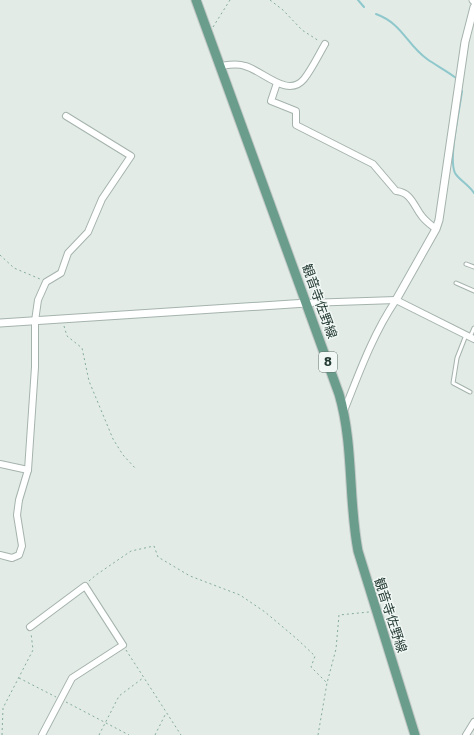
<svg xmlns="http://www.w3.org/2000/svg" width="474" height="735" viewBox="0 0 474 735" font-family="'DejaVu Sans','Noto Sans JP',sans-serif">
<rect width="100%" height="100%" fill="#e2ebe6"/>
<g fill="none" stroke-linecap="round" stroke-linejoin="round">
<g stroke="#8ec8cc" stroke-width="2">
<path d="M 358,0 L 364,7"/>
<path d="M 376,14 C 403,24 406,44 427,59 C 437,66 447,71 456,78"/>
<path d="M 462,91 C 460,109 448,158 455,173 C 458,179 469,185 474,193"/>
</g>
<g stroke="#a5b3ad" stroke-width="5">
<g id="service">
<path d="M 466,264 L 474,267"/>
<path d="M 456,283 L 474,291"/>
<path d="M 466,335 L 457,358 L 453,383 L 470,392"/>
<path d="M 470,337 L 474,328"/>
</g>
</g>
<g stroke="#a5b3ad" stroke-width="8">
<g id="minor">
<path d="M 220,66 C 228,65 237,63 245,66 C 262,70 288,99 304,79 C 312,69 318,56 325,44"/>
<path d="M 277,83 L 271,101 L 296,111 L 296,125 L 373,164 L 396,191 C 411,192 414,206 421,215 C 425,221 431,225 436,229"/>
<path d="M 307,303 L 396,300 L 474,339"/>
<path d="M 344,411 C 359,373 373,334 396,300"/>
<path d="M 0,464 L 28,470"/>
<path d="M 0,555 L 12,558 L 19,555 L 22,546 L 17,515 L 19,500 L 28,470 L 35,367 L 35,321 L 38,300 L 46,282 L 61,273 L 68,253 L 88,232 L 102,199 L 131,156 L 66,116"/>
<path d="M 30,627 L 85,586 L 123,645 L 72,678 L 42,735"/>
<path d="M 466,735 L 474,722"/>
</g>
</g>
<g stroke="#a5b3ad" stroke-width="9">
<g id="tertiary">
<path d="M 473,0 L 474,1"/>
<path d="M 396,300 L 436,229 L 439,220 L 465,42 L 474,7"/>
<path d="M 0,323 L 307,303"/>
</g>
</g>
<g stroke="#c2c8c6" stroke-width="11">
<path id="primary" d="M 196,0 L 339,394 C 354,445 348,499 358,551 L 415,735"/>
</g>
<g stroke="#85ac9d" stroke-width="1" stroke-dasharray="2 3" stroke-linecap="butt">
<path d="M 270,0 L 283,10 L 302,30 L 319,41"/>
<path d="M 213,27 L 230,0"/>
<path d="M 0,255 L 14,268 L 40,279"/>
<path d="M 64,326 L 67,336 L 82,348 L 89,381 L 113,439 L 123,455 L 136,469"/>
<path d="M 89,581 L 96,575 L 131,551 L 154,546 L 158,557 L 190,576 L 240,595 L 265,612 L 297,639 L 315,656 L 311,667 L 327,683"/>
<path d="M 126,650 L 181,735"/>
<path d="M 19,678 L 56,697"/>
<path d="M 66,702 L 129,735"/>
<path d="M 2,735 L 3,708 L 33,650 L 31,633"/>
<path d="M 99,735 L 119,696 L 143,678"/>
<path d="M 155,735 L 166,713"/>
<path d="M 318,735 L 327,683 L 336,649 L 339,615 L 369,612"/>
</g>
<use href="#service" stroke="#fff" stroke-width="3"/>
<use href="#minor" stroke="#fff" stroke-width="6"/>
<use href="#tertiary" stroke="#fff" stroke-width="7"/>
<use href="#primary" stroke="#6a9d8c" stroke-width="9"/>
</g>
<g text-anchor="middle" stroke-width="3" stroke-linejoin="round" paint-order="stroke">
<rect fill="#f2f8f5" stroke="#62746d" stroke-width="1" x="319" y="352" width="18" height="20" rx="3"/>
<g font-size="12" font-weight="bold" fill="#243b33">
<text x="328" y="366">8</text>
</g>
<g font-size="13" fill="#243b33" stroke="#f2f8f5">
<text transform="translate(320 301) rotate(70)" y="5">観音寺佐野線</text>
<text transform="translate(391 615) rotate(72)" y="5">観音寺佐野線</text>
</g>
</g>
</svg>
